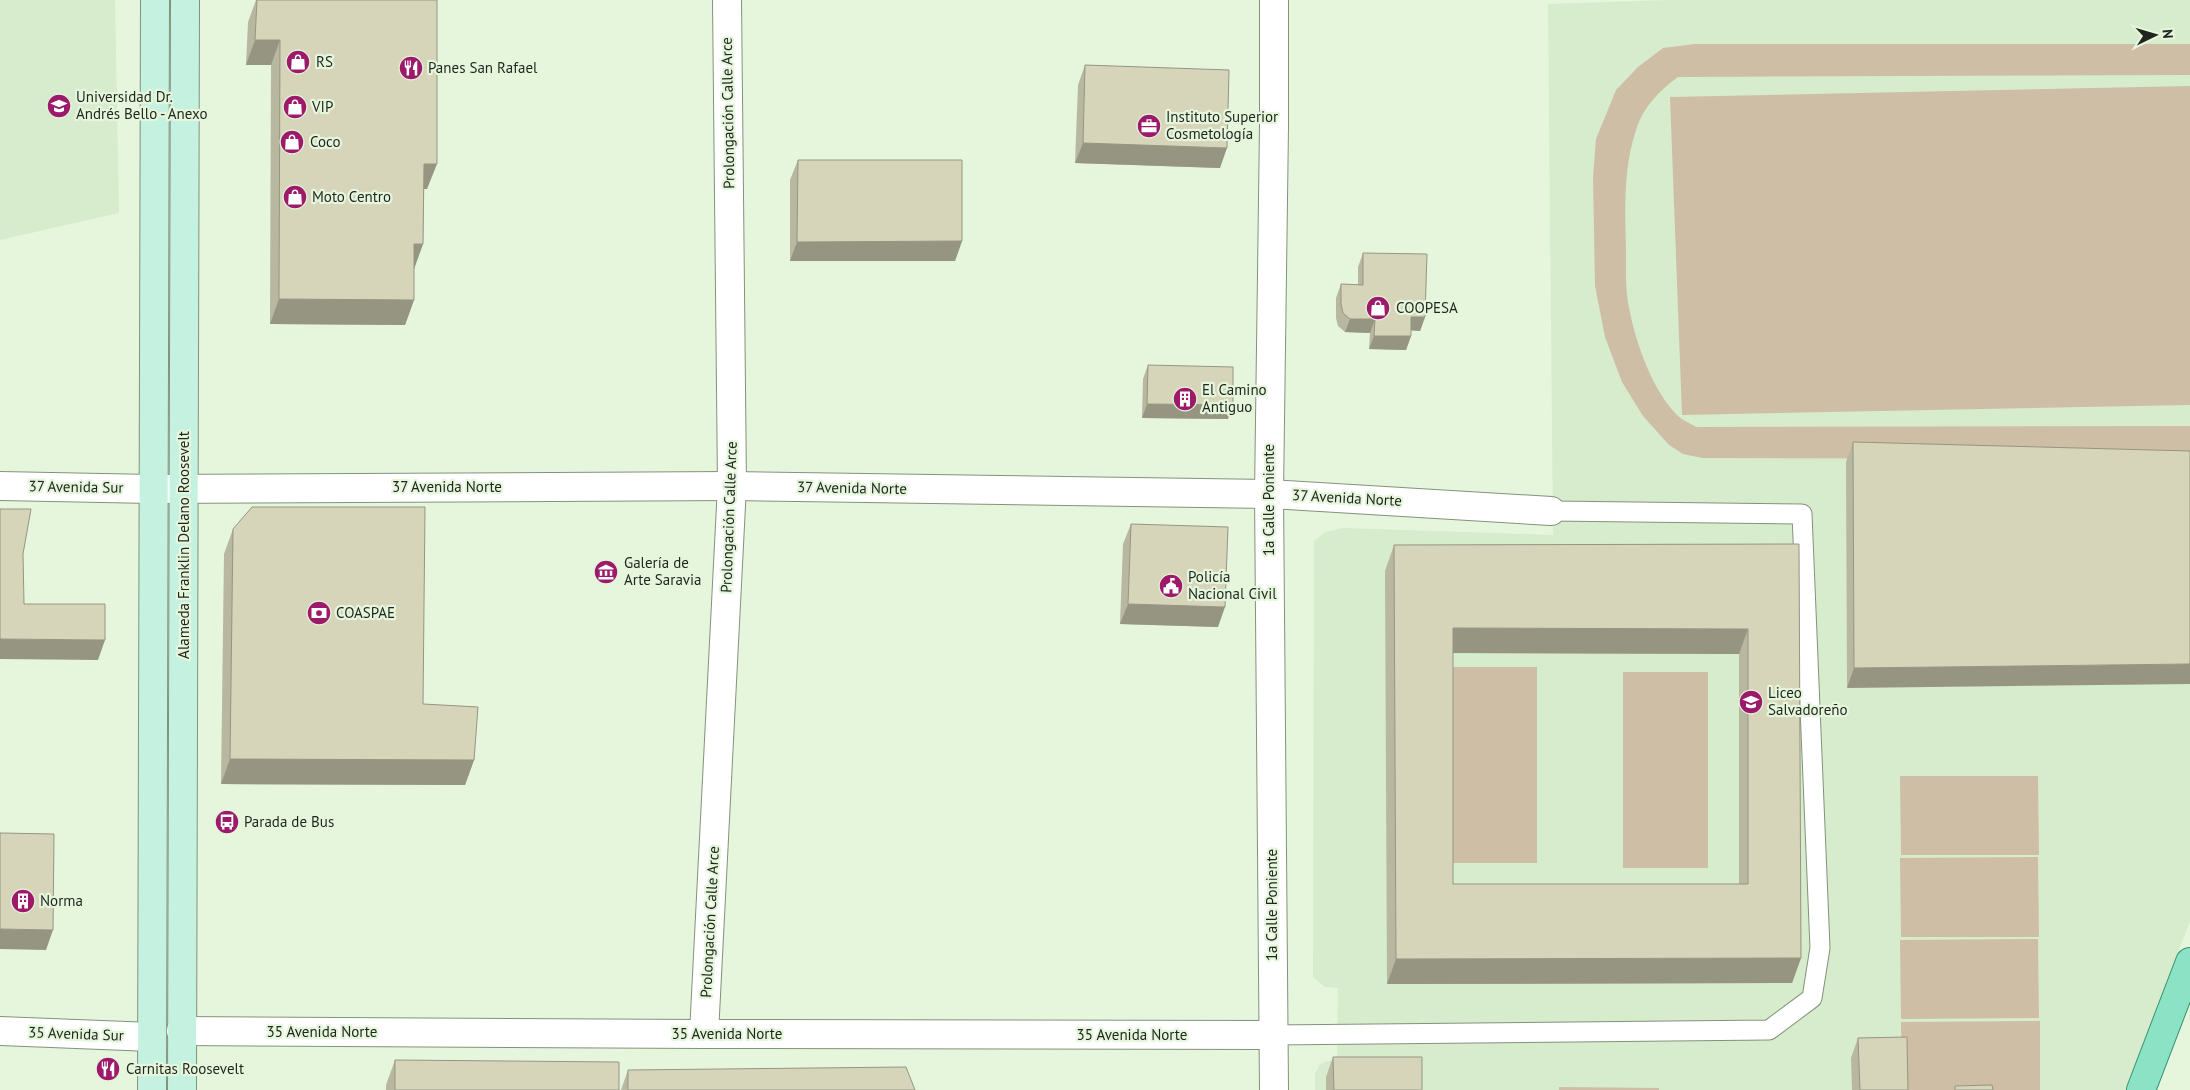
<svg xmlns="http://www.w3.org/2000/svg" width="2190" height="1090" viewBox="0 0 2190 1090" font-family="'PT Sans',sans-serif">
<rect width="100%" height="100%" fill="#e5f6dd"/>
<g fill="#d6eccc">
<path d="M 0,0 L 115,0 L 119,213 L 0,240 Z"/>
<path d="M 1668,0 L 2190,0 L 2190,921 L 2126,1090 L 1315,1090 L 1315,1074 L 1321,1063 L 1337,1059 L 1338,988 L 1325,987 L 1313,977 L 1314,541 L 1325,532 L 1343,528 L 1553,535 L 1548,4 Z"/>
</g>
<g fill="#cfbea6">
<path d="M 1695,44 L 2190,44 L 2190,75 L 1678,77 C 1659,91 1643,107 1636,130 C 1623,169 1625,211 1626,251 C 1626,271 1625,292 1630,312 C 1636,344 1653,391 1677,415 C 1682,420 1690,423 1696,427 L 2190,426 L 2190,459 L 1702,458 L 1683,454 L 1669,445 L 1643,416 L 1622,382 L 1605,337 L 1595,286 L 1593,177 L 1596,139 L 1616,90 L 1638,67 L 1663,48 Z"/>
<path d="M 2190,86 L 2190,405 L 1682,415 L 1670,97 Z"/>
<rect x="1452" y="667" width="85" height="196"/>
<rect x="1623" y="672" width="85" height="196"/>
<path d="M 1900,776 L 2038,776 L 2039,855 L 1901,855 Z"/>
<path d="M 2038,857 L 2039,937 L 1901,937 L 1900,858 Z"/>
<path d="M 2038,939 L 2039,1018 L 1901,1019 L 1900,940 Z"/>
<path d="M 2040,1021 L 2040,1090 L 1902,1090 L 1901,1022 Z"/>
<path d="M 1559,1087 L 1659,1088 L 1659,1090 L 1559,1090 Z"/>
</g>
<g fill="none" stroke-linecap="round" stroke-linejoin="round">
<g stroke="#83927c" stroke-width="21">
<path id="service" d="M 1273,1035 L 1769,1030 L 1812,998 L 1820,948 L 1802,514 L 1551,511"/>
</g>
<g stroke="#83927c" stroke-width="30">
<g id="minor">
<path d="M 0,486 L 153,489 L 732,486 L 1269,494 L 1551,511"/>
<path d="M 0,1031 L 152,1037"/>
<path d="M 181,1031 L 704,1034 L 1273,1035"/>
<path d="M 704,1034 L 732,486 L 727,0"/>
</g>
</g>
<g stroke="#83927c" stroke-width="30">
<path id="tertiary" d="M 1274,1090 L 1269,494 L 1274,126 L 1274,0"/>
</g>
<g stroke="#83927c" stroke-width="30">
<g id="secondary">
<path d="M 152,1090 L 155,0"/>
<path d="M 182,1090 L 185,0"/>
</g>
</g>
<g stroke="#33946f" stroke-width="30">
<path id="primary" d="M 2141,1090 L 2190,962"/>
</g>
<use href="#service" stroke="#fff" stroke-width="19"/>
<use href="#minor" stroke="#fff" stroke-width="28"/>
<use href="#tertiary" stroke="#fff" stroke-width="28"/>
<use href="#secondary" stroke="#c5f1e1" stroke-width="28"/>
<use href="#primary" stroke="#8be2c4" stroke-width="28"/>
</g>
<g fill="#b8b79f" fill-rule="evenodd">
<path d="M 256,0 L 437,0 L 427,189 L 424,189 L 423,244 L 414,269 L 414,300 L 405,325 L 270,324 L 271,65 L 246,65 L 248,22 Z"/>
<path d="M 1085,65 L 1220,168 L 1075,163 L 1078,85 Z"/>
<path d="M 798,160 L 962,241 L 955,261 L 790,261 L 790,180 Z"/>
<path d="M 1363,253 L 1425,317 L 1420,331 L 1411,330 L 1411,336 L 1406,350 L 1369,349 L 1370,333 L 1345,332 L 1338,326 L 1336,318 L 1336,298 L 1341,284 L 1358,285 L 1358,267 Z"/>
<path d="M 1148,365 L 1228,419 L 1142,418 L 1143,379 Z"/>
<path d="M 1853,442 L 2190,451 L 1847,688 L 1846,462 Z"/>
<path d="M 1131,524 L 1218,627 L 1120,624 L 1123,544 Z"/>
<path d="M 233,529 L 423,704 L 474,760 L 465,785 L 221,784 L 224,554 Z"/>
<path d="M 1799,544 L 1801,958 L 1792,983 L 1387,984 L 1385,571 L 1394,545 ZM 1453,653 L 1739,654 L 1739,884 L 1453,884 Z"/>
<path d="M 1858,1038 L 1908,1090 L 1852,1090 L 1851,1058 Z"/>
<path d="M 1333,1057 L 1422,1090 L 1326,1090 L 1326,1077 Z"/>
<path d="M 395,1060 L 619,1090 L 386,1090 L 386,1085 Z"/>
<path d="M 628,1070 L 915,1090 L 621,1090 Z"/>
</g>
<g fill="#969582">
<path d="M 255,40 L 280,40 L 271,65 L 246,65 Z"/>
<path d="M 1083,143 L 1227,148 L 1220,168 L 1075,163 Z"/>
<path d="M 424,164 L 437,164 L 427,189 L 415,189 Z"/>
<path d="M 962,241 L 955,261 L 790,261 L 797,242 Z"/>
<path d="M 414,244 L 423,244 L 414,269 Z"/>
<path d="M 279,299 L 414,300 L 405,325 L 270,324 Z"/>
<path d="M 1411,317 L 1425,317 L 1420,331 L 1406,330 Z"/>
<path d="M 1350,319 L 1375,319 L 1370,333 L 1345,332 Z"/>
<path d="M 1374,336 L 1411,336 L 1406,350 L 1369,349 Z"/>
<path d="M 1147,404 L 1233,405 L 1228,419 L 1142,418 Z"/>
<path d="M 1128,604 L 1225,607 L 1218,627 L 1120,624 Z"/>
<path d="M 1453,628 L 1748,629 L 1739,654 L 1444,653 Z"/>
<path d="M 0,639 L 105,640 L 98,660 L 0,659 Z"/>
<path d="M 2190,664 L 2190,684 L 1847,688 L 1854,668 Z"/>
<path d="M 230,759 L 474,760 L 465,785 L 221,784 Z"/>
<path d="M 0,929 L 53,930 L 46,950 L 0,949 Z"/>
<path d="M 1801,958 L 1792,983 L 1387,984 L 1396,959 Z"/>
</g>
<g fill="#d6d5b9" stroke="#969582" fill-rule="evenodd">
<path d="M 257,0 L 437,0 L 437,164 L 424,164 L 423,244 L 414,244 L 414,300 L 279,299 L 280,40 L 255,40 Z"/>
<path d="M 1085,65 L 1229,70 L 1227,148 L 1083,143 Z"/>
<path d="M 798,160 L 962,160 L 962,241 L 797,242 Z"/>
<path d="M 1363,253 L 1427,254 L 1425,317 L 1411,317 L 1411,336 L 1374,336 L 1375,319 L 1350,319 L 1343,313 L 1341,304 L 1341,284 L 1363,285 Z"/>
<path d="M 1148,365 L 1233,367 L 1233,405 L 1147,404 Z"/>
<path d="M 1853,442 L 2190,451 L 2190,664 L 1854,668 Z"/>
<path d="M 252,507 L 425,507 L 423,704 L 478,707 L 474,760 L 230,759 L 233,529 Z"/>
<path d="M 0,509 L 31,509 L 23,554 L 24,604 L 105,604 L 105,640 L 0,639 Z"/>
<path d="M 1131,524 L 1228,527 L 1225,607 L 1128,604 Z"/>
<path d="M 1799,544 L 1801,958 L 1396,959 L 1394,545 ZM 1453,628 L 1748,629 L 1748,884 L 1453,884 Z"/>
<path d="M 0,833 L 54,834 L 53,930 L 0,929 Z"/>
<path d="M 1907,1037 L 1908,1090 L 1860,1090 L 1858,1038 Z"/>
<path d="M 1333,1057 L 1422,1057 L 1422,1090 L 1334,1090 Z"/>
<path d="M 395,1060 L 619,1062 L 619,1090 L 395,1090 Z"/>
<path d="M 906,1067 L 915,1090 L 628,1090 L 628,1070 Z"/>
<path d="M 1992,1085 L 1993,1090 L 1955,1090 L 1955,1086 Z"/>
</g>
<defs>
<g id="shop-disc" transform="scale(1.25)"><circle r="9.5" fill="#9d196a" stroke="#e5f6dd"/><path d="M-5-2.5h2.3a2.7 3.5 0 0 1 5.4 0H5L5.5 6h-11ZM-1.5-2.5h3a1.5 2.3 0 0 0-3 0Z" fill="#fff"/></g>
<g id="restaurant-disc" transform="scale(1.25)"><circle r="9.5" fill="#9d196a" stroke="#e5f6dd"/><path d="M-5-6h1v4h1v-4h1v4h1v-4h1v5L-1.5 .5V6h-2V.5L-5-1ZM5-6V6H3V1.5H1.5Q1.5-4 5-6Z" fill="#fff"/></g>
<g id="university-disc" transform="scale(1.25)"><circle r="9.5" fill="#9d196a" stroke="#e5f6dd"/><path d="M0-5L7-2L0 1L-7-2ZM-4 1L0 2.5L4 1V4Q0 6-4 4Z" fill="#fff"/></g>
<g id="office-disc" transform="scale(1.25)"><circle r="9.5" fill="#9d196a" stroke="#e5f6dd"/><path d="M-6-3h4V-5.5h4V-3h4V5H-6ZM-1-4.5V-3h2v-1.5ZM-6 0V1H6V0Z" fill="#fff"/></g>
<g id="building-disc" transform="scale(1.25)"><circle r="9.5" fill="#9d196a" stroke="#e5f6dd"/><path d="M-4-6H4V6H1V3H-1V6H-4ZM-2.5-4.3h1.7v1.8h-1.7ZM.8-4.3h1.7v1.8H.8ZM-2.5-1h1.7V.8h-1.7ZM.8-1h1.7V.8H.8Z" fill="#fff"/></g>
<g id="museum-disc" transform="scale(1.25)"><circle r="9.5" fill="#9d196a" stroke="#e5f6dd"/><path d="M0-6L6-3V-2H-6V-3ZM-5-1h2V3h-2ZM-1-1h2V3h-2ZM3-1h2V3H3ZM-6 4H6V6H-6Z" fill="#fff"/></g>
<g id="civic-disc" transform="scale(1.25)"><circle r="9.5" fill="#9d196a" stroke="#e5f6dd"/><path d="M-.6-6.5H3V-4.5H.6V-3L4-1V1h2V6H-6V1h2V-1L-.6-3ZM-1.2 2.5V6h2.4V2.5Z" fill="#fff"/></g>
<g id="bank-disc" transform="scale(1.25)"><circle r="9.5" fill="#9d196a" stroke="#e5f6dd"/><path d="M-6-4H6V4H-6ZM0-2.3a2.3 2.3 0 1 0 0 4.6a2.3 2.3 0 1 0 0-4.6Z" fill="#fff"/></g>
<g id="school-disc" transform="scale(1.25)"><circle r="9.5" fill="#9d196a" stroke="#e5f6dd"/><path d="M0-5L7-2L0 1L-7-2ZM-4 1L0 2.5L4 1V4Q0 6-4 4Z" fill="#fff"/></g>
<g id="bus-disc" transform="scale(1.25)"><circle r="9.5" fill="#9d196a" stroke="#e5f6dd"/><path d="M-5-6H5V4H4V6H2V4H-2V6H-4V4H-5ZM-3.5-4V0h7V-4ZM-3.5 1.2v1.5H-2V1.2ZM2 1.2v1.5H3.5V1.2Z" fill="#fff"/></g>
</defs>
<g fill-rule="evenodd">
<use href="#shop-disc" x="298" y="62"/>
<use href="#restaurant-disc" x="411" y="68"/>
<use href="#university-disc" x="59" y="106"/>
<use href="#shop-disc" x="295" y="107"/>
<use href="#office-disc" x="1149" y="126"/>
<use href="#shop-disc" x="292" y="142"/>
<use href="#shop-disc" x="295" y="197"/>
<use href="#shop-disc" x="1378" y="308"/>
<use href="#building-disc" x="1185" y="399"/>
<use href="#museum-disc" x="606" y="572"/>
<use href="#civic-disc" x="1171" y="586"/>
<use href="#bank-disc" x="319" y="613"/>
<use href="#school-disc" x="1751" y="702"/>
<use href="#bus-disc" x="227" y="822"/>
<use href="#building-disc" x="23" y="901"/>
<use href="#restaurant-disc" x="108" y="1069"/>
</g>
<g text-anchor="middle" stroke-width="4.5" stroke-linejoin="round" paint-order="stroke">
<g font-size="15" fill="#1f251c" stroke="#e5f6dd" text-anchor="start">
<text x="316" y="67">RS</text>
<text x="428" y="73">Panes San Rafael</text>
<text x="76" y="102">Universidad Dr.<tspan x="76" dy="17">Andrés Bello - Anexo</tspan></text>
<text x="312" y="112">VIP</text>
<text x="1166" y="122">Instituto Superior<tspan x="1166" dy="17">Cosmetología</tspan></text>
<text x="310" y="147">Coco</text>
<text x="312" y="202">Moto Centro</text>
<text x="1396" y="313">COOPESA</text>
<text x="1202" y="395">El Camino<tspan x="1202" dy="17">Antiguo</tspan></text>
<text x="624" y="568">Galería de<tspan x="624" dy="17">Arte Saravia</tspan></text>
<text x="1188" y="582">Policía<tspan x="1188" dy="17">Nacional Civil</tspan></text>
<text x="336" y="618">COASPAE</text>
<text x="1768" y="698">Liceo<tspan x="1768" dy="17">Salvadoreño</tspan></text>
<text x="244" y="827">Parada de Bus</text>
<text x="40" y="906">Norma</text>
<text x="126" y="1074">Carnitas Roosevelt</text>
</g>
<g font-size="15" fill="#1f251c" stroke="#e5f6dd">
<text transform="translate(728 113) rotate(-91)" y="5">Prolongación Calle Arce</text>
<text transform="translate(76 487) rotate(1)" y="5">37 Avenida Sur</text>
<text x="447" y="492">37 Avenida Norte</text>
<text transform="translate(852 488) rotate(1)" y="5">37 Avenida Norte</text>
<text transform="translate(1347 498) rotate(3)" y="5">37 Avenida Norte</text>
<text transform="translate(1269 500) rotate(-90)" y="5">1a Calle Poniente</text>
<text transform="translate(729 517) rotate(-88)" y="5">Prolongación Calle Arce</text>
<text transform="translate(184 545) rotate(-90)" y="5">Alameda Franklin Delano Roosevelt</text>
<text transform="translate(1272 905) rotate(-90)" y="5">1a Calle Poniente</text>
<text transform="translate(710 922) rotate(-87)" y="5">Prolongación Calle Arce</text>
<text x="322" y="1037">35 Avenida Norte</text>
<text transform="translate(76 1034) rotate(2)" y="5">35 Avenida Sur</text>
<text x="727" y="1039">35 Avenida Norte</text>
<text x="1132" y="1040">35 Avenida Norte</text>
</g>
</g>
<g transform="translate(2155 35) rotate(85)" stroke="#e5f6dd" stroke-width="4" paint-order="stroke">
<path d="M0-4L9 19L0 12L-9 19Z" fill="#1f251c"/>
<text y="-8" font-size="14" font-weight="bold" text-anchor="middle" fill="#1f251c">N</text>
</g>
</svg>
